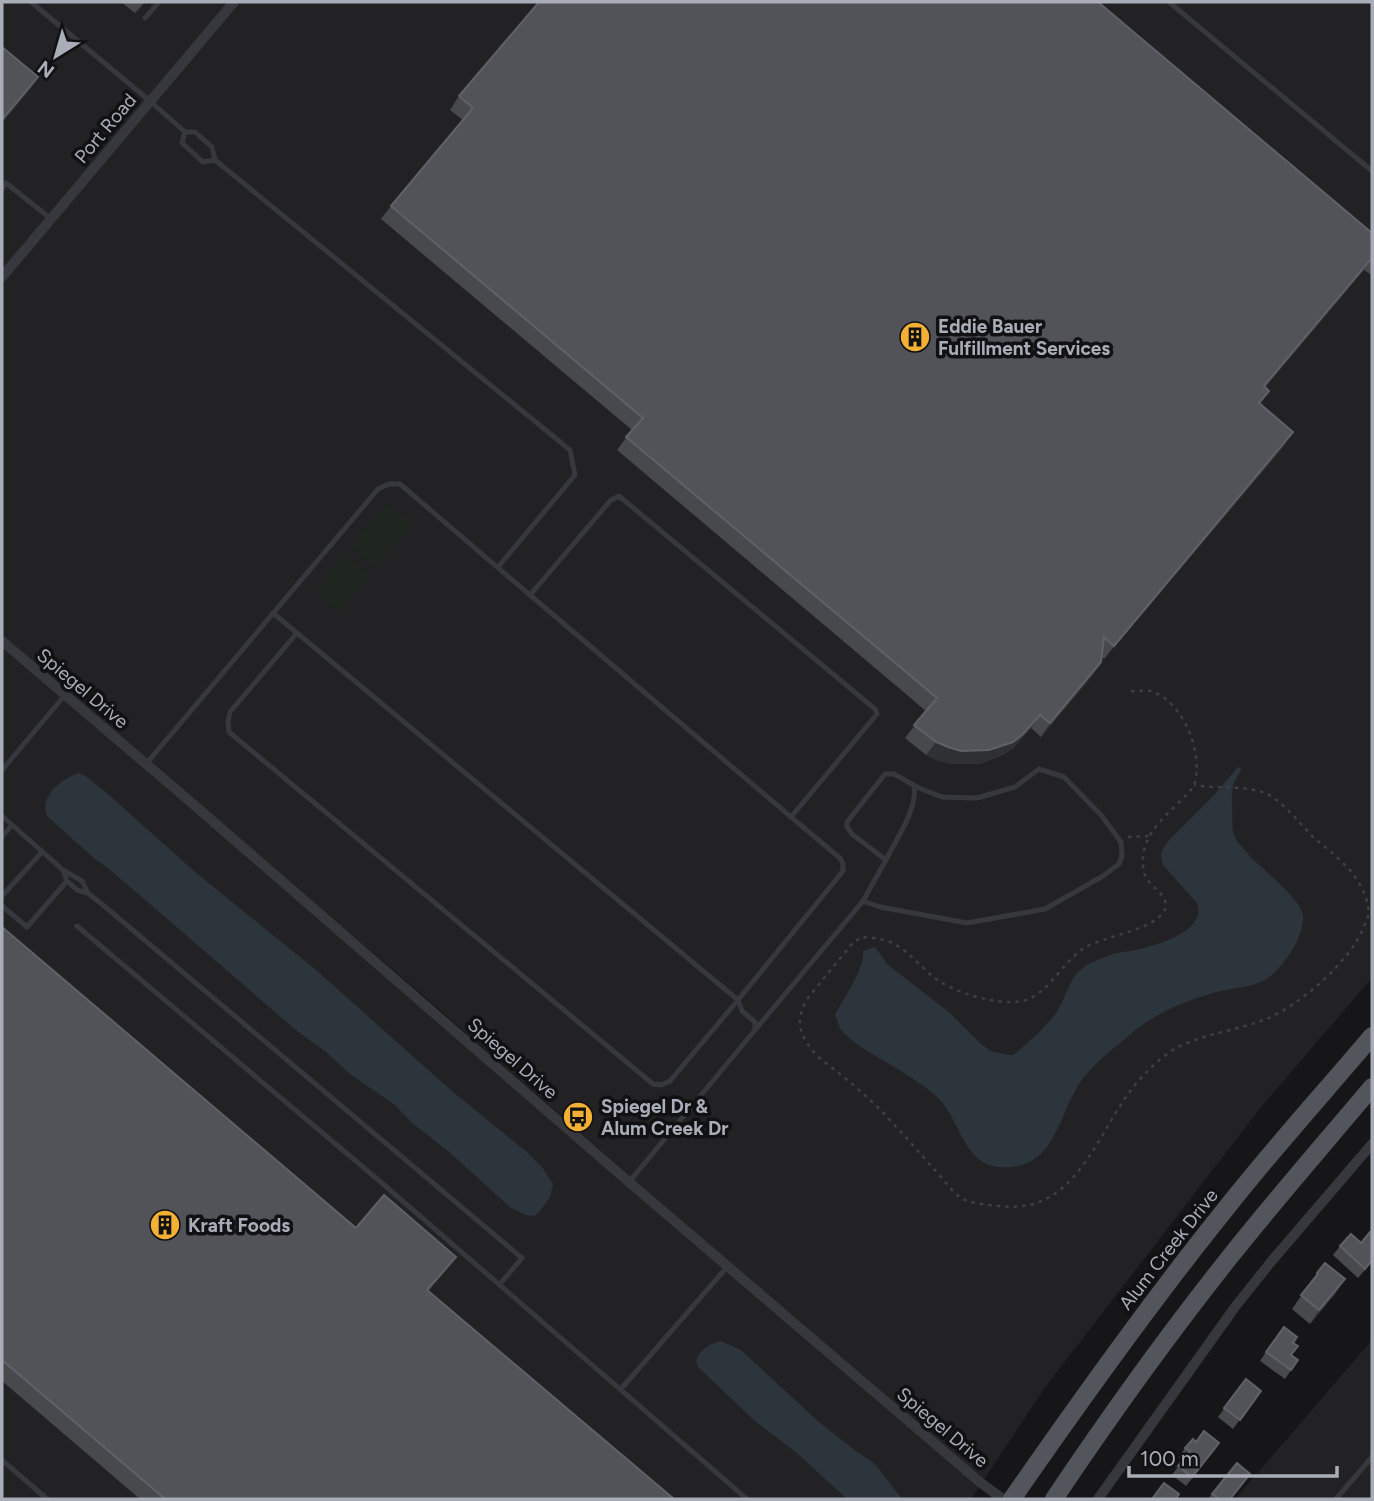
<svg xmlns="http://www.w3.org/2000/svg" width="1374" height="1501" viewBox="0 0 1374 1501" font-family="Figtree,sans-serif">
<rect width="100%" height="100%" fill="#161618"/>
<g fill="#222225">
<path d="M 2,2 L 1316,2 L 1318,4 L 1320,2 L 1372,2 L 1372,978 L 1262,1106 L 1046,1386 L 971,1499 L 2,1499 L 2,641 L 921,1430 L 418,991 L 2,639 Z"/>
<path d="M 1372,1340 L 1372,1499 L 1235,1499 Z"/>
</g>
<g fill="#1e261f">
<path d="M 387,503 L 412,524 L 377,567 L 352,546 Z"/>
<path d="M 345,555 L 370,576 L 340,612 L 315,591 Z"/>
</g>
<g fill="#2c353c">
<path d="M 1238,767 L 1242,769 C 1231,786 1232,788 1232,808 C 1233,817 1231,827 1234,835 C 1246,861 1298,892 1303,915 C 1304,923 1300,935 1297,941 C 1289,956 1278,973 1263,981 C 1250,987 1235,988 1221,991 C 1189,999 1156,1012 1131,1034 C 1114,1048 1094,1063 1081,1081 C 1060,1111 1056,1163 1012,1167 C 961,1172 965,1123 936,1096 C 920,1082 898,1069 879,1058 C 866,1050 851,1042 841,1030 C 838,1025 837,1020 835,1015 C 844,998 865,968 863,951 L 875,947 L 888,965 L 950,1013 L 981,1044 L 991,1051 L 1003,1054 L 1013,1055 C 1027,1044 1045,1028 1056,1013 C 1069,993 1069,972 1093,962 C 1099,959 1107,956 1113,954 C 1120,952 1128,952 1135,950 C 1155,946 1208,931 1197,903 L 1163,865 L 1161,857 L 1162,851 L 1168,841 L 1215,794 Z"/>
<path d="M 79,773 L 87,777 L 109,795 L 195,872 L 316,970 L 453,1092 L 528,1153 L 542,1167 L 553,1184 L 550,1197 L 539,1212 L 534,1216 L 526,1215 L 511,1208 L 448,1151 L 412,1123 L 395,1105 L 350,1074 L 326,1052 L 297,1031 L 136,892 L 104,865 L 96,860 L 47,816 C 46,811 44,804 47,799 C 53,786 66,777 79,773 Z"/>
<path d="M 721,1341 L 741,1350 L 819,1422 L 853,1449 L 874,1463 L 902,1499 L 847,1499 L 798,1454 L 755,1421 L 698,1367 L 696,1361 C 699,1350 710,1343 721,1341 Z"/>
</g>
<g fill="none" stroke-linecap="round" stroke-linejoin="round">
<g stroke="#3d3f44" stroke-width="2.5" stroke-dasharray="3.5 5" stroke-linecap="butt">
<path d="M 1131,691 C 1138,692 1146,689 1153,692 C 1185,704 1204,755 1194,786 C 1175,811 1141,828 1143,864 C 1143,870 1144,875 1147,879 C 1154,890 1174,899 1162,914 C 1148,931 1105,936 1084,948 C 1063,962 1052,988 1029,999 C 1007,1008 962,995 942,983 C 923,972 912,952 892,943 C 882,938 871,938 861,937 L 851,945 L 807,999 C 794,1023 800,1035 816,1055 C 841,1075 866,1094 888,1118 C 906,1137 923,1157 941,1177 C 947,1184 955,1195 963,1199 C 973,1204 989,1205 1000,1206 C 1082,1216 1098,1122 1143,1076 C 1152,1066 1164,1055 1175,1049 C 1203,1033 1237,1031 1266,1019 C 1302,1004 1349,962 1364,927 C 1365,923 1367,920 1368,917 C 1371,899 1357,877 1345,865 C 1335,855 1324,846 1313,837 C 1299,823 1281,798 1262,792 C 1241,785 1216,789 1194,785"/>
<path d="M 1128,837 L 1149,836"/>
</g>
<g stroke="#37383d" stroke-width="5">
<path d="M 31,2 L 150,101 L 185,132"/>
<path d="M 1169,2 L 1372,171"/>
<path d="M 145,18 L 159,2"/>
<path d="M 185,132 L 195,132 L 212,147 L 215,160 L 203,162 L 182,143 Z"/>
<path d="M 215,160 L 570,450 L 575,475 L 498,567"/>
<path d="M 2,189 L 6,183 L 50,218"/>
<path d="M 530,595 L 791,817"/>
<path d="M 273,613 C 428,742 583,871 738,1000 L 670,1081 L 661,1085 L 653,1084 L 229,732 L 228,722 L 230,712 L 297,633"/>
<path d="M 146,764 L 378,489 L 389,484 L 400,484 L 530,595 L 611,500 L 619,496 L 875,709 L 877,714 L 791,817 L 840,858 L 843,864 L 843,871 L 738,1000 L 742,1011 L 755,1022 L 755,1030 L 629,1182"/>
<path d="M 2,770 L 65,695"/>
<path d="M 2,816 L 63,870 L 67,881 L 27,927 L 2,906"/>
<path d="M 2,837 L 12,825"/>
<path d="M 886,860 C 896,839 918,809 914,786"/>
<path d="M 63,870 L 82,881 L 88,893"/>
<path d="M 67,881 L 77,890 L 88,893 L 103,905 L 522,1258 L 500,1284"/>
<path d="M 2,896 L 42,852"/>
<path d="M 77,926 L 376,1178 L 747,1499"/>
<path d="M 755,1030 L 863,901 L 880,907 L 967,923 L 1045,909 L 1103,876 L 1119,864 L 1122,856 L 1121,842 L 1101,815 L 1064,777 L 1039,769 L 1015,787 L 977,798 L 942,797 L 919,788 L 894,774 L 885,774 L 847,822 L 847,827 L 852,834 L 886,860 L 863,901"/>
<path d="M 621,1389 L 727,1267"/>
<path d="M 2,1460 L 47,1499"/>
<path d="M 1336,1499 L 1372,1457"/>
</g>
<g stroke="#37383d" stroke-width="10">
<path d="M 2,277 L 234,2"/>
<path d="M 2,641 L 186,798 L 629,1182 L 981,1483 L 1003,1499"/>
<path d="M 1098,1499 L 1235,1307 L 1270,1263 L 1372,1144"/>
</g>
<g stroke="#53555c" stroke-width="18">
<path d="M 1012,1499 C 1080,1401 1149,1304 1224,1211 C 1271,1151 1323,1094 1372,1036"/>
<path d="M 1054,1499 C 1109,1417 1167,1336 1229,1258 C 1275,1200 1324,1144 1372,1087"/>
</g>
</g>
<g fill="#47494d">
<path d="M 121,2 L 145,2 L 135,13 Z"/>
<path d="M 459,96 L 1372,233 L 1372,271 L 1370,274 L 1364,270 L 1265,387 L 1260,404 L 1284,446 L 1104,659 L 1102,657 L 1101,662 L 1092,676 L 1041,737 L 1031,728 L 1013,748 L 1003,755 L 979,764 L 952,764 L 939,761 L 926,755 L 905,738 L 926,711 L 617,450 L 632,430 L 381,219 L 391,206 L 463,120 L 450,110 Z"/>
<path d="M 2,927 L 356,1228 L 456,1257 L 446,1270 L 428,1291 L 674,1499 L 140,1499 L 2,1381 Z"/>
<path d="M 1340,1246 L 1372,1262 L 1358,1278 L 1333,1255 Z"/>
<path d="M 1317,1273 L 1336,1293 L 1310,1324 L 1292,1309 Z"/>
<path d="M 1293,1343 L 1291,1355 L 1298,1360 L 1285,1379 L 1260,1361 L 1266,1352 Z"/>
<path d="M 1246,1379 L 1261,1391 L 1233,1429 L 1218,1417 Z"/>
<path d="M 1196,1442 L 1213,1452 L 1186,1486 L 1172,1475 L 1183,1460 L 1179,1457 L 1185,1448 Z"/>
<path d="M 1244,1483 L 1231,1499 L 1208,1499 L 1212,1494 Z"/>
</g>
<g fill="#2f3033">
<path d="M 38,77 L 29,91 L 2,123 L 2,120 Z"/>
<path d="M 1372,258 L 1364,270 L 1255,400 L 1264,386 Z"/>
<path d="M 1293,432 L 1284,446 L 1104,659 L 1114,646 Z"/>
<path d="M 1101,662 L 1092,676 L 1041,737 L 1050,723 Z"/>
<path d="M 1040,715 L 1031,728 L 1013,748 L 1003,755 L 979,764 L 952,764 L 939,761 L 926,755 L 936,742 Z"/>
<path d="M 456,1257 L 446,1270 L 418,1304 L 427,1290 Z"/>
<path d="M 1345,1279 L 1336,1293 L 1310,1324 L 1319,1310 Z"/>
</g>
<g fill="#525359" stroke="#5f6168" stroke-width="2">
<path d="M 539,2 L 1098,2 L 1372,233 L 1372,258 L 1264,386 L 1269,391 L 1259,403 L 1293,432 L 1114,646 L 1104,637 L 1101,662 L 1050,723 L 1040,715 L 1023,734 L 1013,742 L 989,750 L 961,751 L 948,747 L 936,742 L 914,725 L 937,698 L 626,437 L 643,418 L 391,206 L 473,108 L 459,96 Z"/>
<path d="M 2,47 L 38,77 L 2,120 Z"/>
<path d="M 2,927 L 356,1228 L 384,1195 L 456,1257 L 427,1290 L 674,1499 L 165,1499 L 2,1360 Z"/>
<path d="M 1370,1232 L 1372,1234 L 1372,1260 L 1365,1269 L 1340,1246 L 1351,1234 L 1361,1243 Z"/>
<path d="M 1325,1263 L 1345,1279 L 1319,1310 L 1301,1295 L 1318,1274 L 1317,1273 Z"/>
<path d="M 1284,1327 L 1297,1337 L 1293,1343 L 1298,1346 L 1291,1355 L 1298,1360 L 1291,1370 L 1266,1352 Z"/>
<path d="M 1246,1379 L 1261,1391 L 1240,1420 L 1224,1408 Z"/>
<path d="M 1204,1431 L 1219,1443 L 1192,1477 L 1178,1466 L 1190,1451 L 1185,1448 L 1193,1439 L 1196,1442 Z"/>
<path d="M 1237,1463 L 1250,1474 L 1230,1499 L 1219,1499 L 1212,1494 Z"/>
<path d="M 1164,1483 L 1179,1494 L 1176,1499 L 1152,1499 Z"/>
</g>
<defs>
<g id="building-disc" transform="scale(1.575)"><circle r="9.5" fill="#f2b134" stroke="#111113"/><path d="M-4-6H4V6H1V3H-1V6H-4ZM-2.5-4.3h1.7v1.8h-1.7ZM.8-4.3h1.7v1.8H.8ZM-2.5-1h1.7V.8h-1.7ZM.8-1h1.7V.8H.8Z" fill="#111"/></g>
<g id="bus-disc" transform="scale(1.575)"><circle r="9.5" fill="#f2b134" stroke="#111113"/><path d="M-5-6H5V4H4V6H2V4H-2V6H-4V4H-5ZM-3.5-4V0h7V-4ZM-3.5 1.2v1.5H-2V1.2ZM2 1.2v1.5H3.5V1.2Z" fill="#111"/></g>
</defs>
<g fill-rule="evenodd">
<use href="#building-disc" x="915" y="337"/>
<use href="#bus-disc" x="578" y="1117"/>
<use href="#building-disc" x="165" y="1225"/>
</g>
<g text-anchor="middle" stroke-width="7" stroke-linejoin="round" paint-order="stroke">
<g font-size="19" fill="#a8adb8" stroke="#111113">
<text transform="translate(105 128) rotate(-50)" y="7">Port Road</text>
<text transform="translate(83 688) rotate(40)" y="7">Spiegel Drive</text>
<text transform="translate(513 1058) rotate(41)" y="7">Spiegel Drive</text>
<text transform="translate(1168 1249) rotate(-52)" y="7">Alum Creek Drive</text>
<text transform="translate(943 1427) rotate(40)" y="7">Spiegel Drive</text>
</g>
<g font-size="19" font-weight="bold" fill="#a8adb8" stroke="#111113" text-anchor="start">
<text x="938" y="333">Eddie Bauer<tspan x="938" dy="22">Fulfillment Services</tspan></text>
<text x="601" y="1113">Spiegel Dr &amp;<tspan x="601" dy="22">Alum Creek Dr</tspan></text>
<text x="188" y="1232">Kraft Foods</text>
</g>
</g>
<rect width="1374" height="1501" fill="none" stroke="#a8adb8" stroke-width="7"/>
<g transform="translate(56 56) rotate(217)" stroke="#111113" stroke-width="5" paint-order="stroke">
<path d="M0-5L12 26L0 18L-12 26Z" fill="#a8adb8"/>
<text y="-10" font-size="19" font-weight="bold" text-anchor="middle" fill="#a8adb8">N</text>
</g>
<path d="M1129 1466v10h208v-10" fill="none" stroke="#a8adb8" stroke-width="3.5"/>
<text x="1140" y="1466" font-size="21" fill="#a8adb8" stroke="#111113" stroke-width="5" paint-order="stroke">100 m</text>
</svg>
